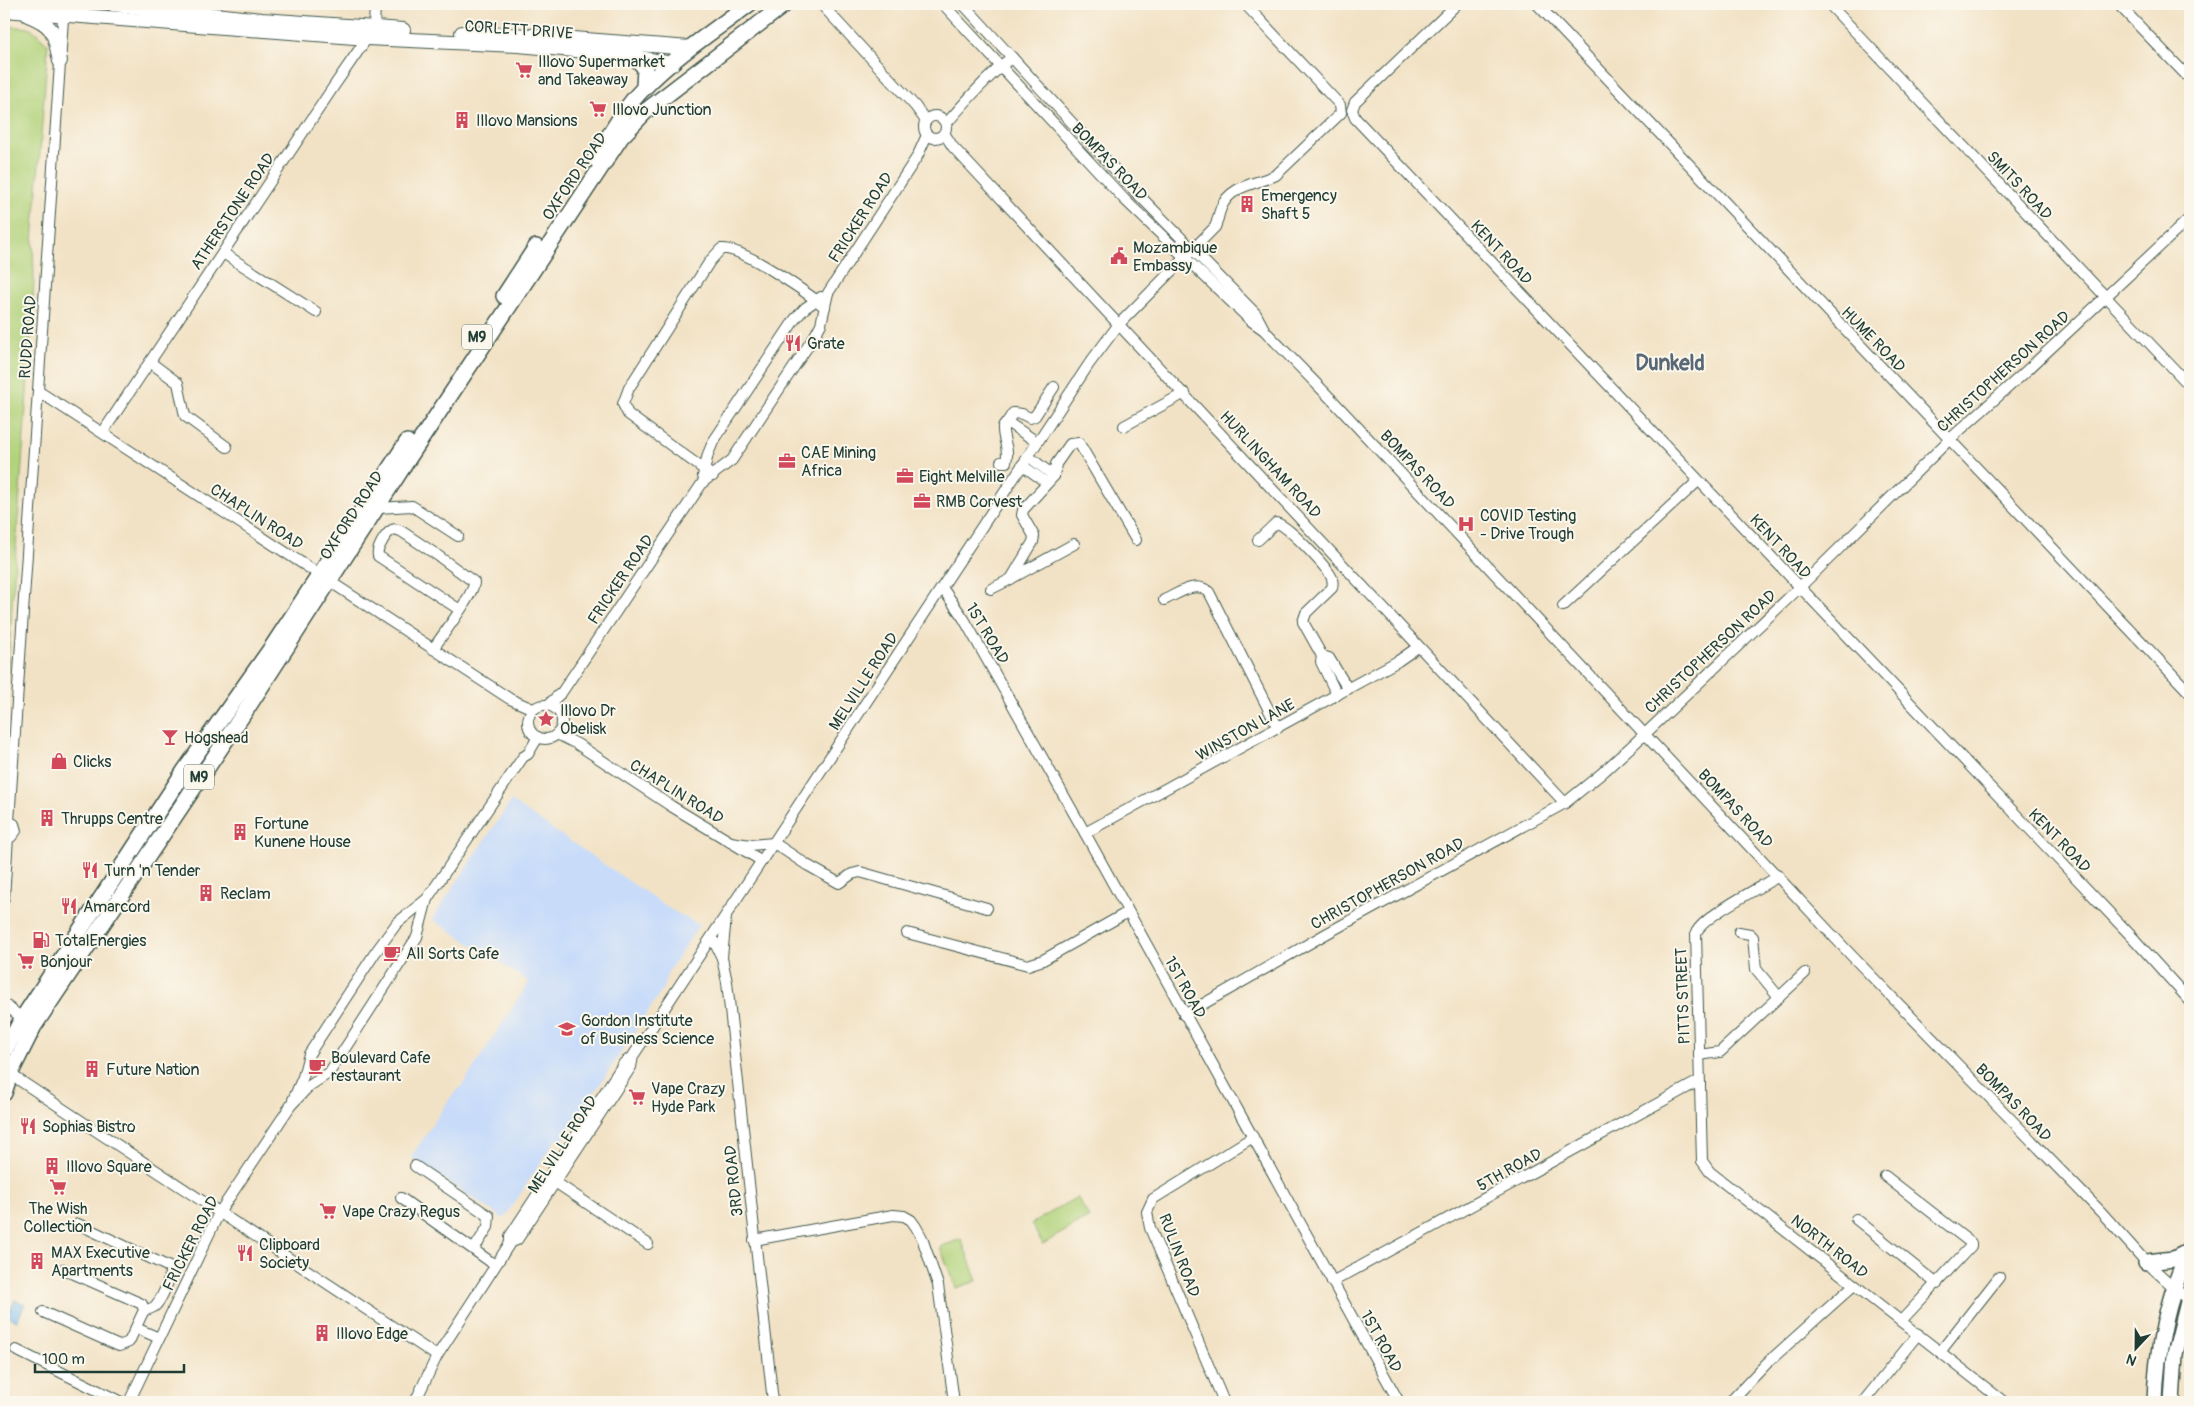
<svg xmlns="http://www.w3.org/2000/svg" width="2194" height="1406" viewBox="0 0 2194 1406" font-family="Pangolin,sans-serif">
<rect width="100%" height="100%" fill="#fbf7ec"/>
<filter id="ink" filterUnits="userSpaceOnUse"><feTurbulence type="fractalNoise" baseFrequency=".02" numOctaves="2"/><feDisplacementMap in="SourceGraphic" scale="10" xChannelSelector="R" yChannelSelector="G"/><feConvolveMatrix kernelMatrix="1 2 1 2 8 2 1 2 1" color-interpolation-filters="sRGB"/></filter>
<filter id="wash" filterUnits="userSpaceOnUse"><feTurbulence type="fractalNoise" baseFrequency=".0096" numOctaves="4" result="noise"/><feDisplacementMap in="SourceGraphic" scale="20" xChannelSelector="R" yChannelSelector="G"/><feGaussianBlur stdDeviation="1.12" result="paint"/><feColorMatrix in="noise" values="0 0 0 0 0 0 0 0 0 0 0 0 0 0 0 0 0 1.4 0 .05"/><feComposite in="paint" operator="in"/></filter>
<g filter="url(#wash)">
<rect width="100%" height="100%" fill="#f2e2c5"/>
<path fill="#c8dcf9" d="M 511,801 L 673,911 L 699,925 L 667,974 L 663,989 L 610,1069 L 563,1140 L 556,1139 L 504,1219 L 411,1157 L 450,1098 L 461,1087 L 529,982 L 432,919 Z"/>
<g fill="#b2d37b" stroke="#688858">
<path d="M 4,26 L 31,28 L 48,44 L 33,242 L 34,279 L 32,320 L 4,721 Z"/>
<path d="M 1077,1197 L 1089,1217 L 1043,1244 L 1031,1224 Z"/>
<path d="M 961,1239 L 977,1281 L 956,1288 L 940,1247 Z"/>
</g>
<path fill="#79bcef" stroke="#4c7c92" d="M 15,1300 L 25,1304 L 17,1321 L 7,1316 Z"/>
</g>
<g filter="url(#ink)">
<g fill="none" stroke-linecap="round" stroke-linejoin="round">
<g stroke="#3f564a" stroke-width="12">
<g id="minor">
<path d="M 821,4 L 915,106 L 926,121"/>
<path d="M 943,4 L 1125,200 L 1250,320 L 1264,330 L 1335,403 L 1851,955 L 2102,1213 L 2146,1262 L 2190,1302"/>
<path d="M 963,4 L 1129,185 L 1256,314 L 1264,329"/>
<path d="M 1457,4 L 1355,102 L 1352,110 L 1355,118 L 2135,940 L 2190,1001"/>
<path d="M 1537,4 L 2190,693"/>
<path d="M 1829,4 L 2190,386"/>
<path d="M 2118,4 L 2190,79"/>
<circle cx="935" cy="127" r="11"/>
<path d="M 946,124 C 967,100 987,77 1012,57"/>
<path d="M 944,133 L 953,147 L 1565,803"/>
<path d="M 223,253 L 316,312"/>
<path d="M 150,362 L 178,383 L 185,416 L 227,447"/>
<path d="M 38,391 L 510,699 L 533,709"/>
<path d="M 1124,426 L 1185,393"/>
<path d="M 103,432 L 334,86 L 374,28 L 375,4"/>
<path d="M 1037,442 L 1007,422 L 1013,413 L 1022,414 L 1030,418 L 1035,416 L 1054,387"/>
<path d="M 1028,456 L 1054,476"/>
<path d="M 1001,462 L 1006,462 C 1010,448 1002,440 1003,427 L 1007,422"/>
<path d="M 1022,465 L 1047,483"/>
<path d="M 703,476 L 708,454 L 713,442 L 795,319 L 805,308 L 821,297"/>
<path d="M 713,476 L 636,420 L 628,414 L 623,404 L 629,388 L 710,261 L 721,249 C 742,246 807,293 825,307"/>
<path d="M 378,508 L 412,506 L 458,536"/>
<path d="M 1258,540 L 1276,523 C 1286,523 1325,566 1331,576 C 1333,580 1333,584 1332,588 L 1306,613 L 1303,622 L 1322,656 L 1329,658 L 1348,689"/>
<path d="M 1012,578 L 1074,544"/>
<path d="M 943,589 L 964,619 L 1085,833 L 1399,1402"/>
<path d="M 991,589 L 1011,579 L 1033,542 L 1034,536 L 1022,515 L 1023,510 L 1054,476 L 1056,464 L 1070,444 L 1079,443 L 1136,540"/>
<path d="M 1164,600 C 1178,594 1195,580 1209,592 L 1278,728"/>
<path d="M 1563,606 L 1698,481"/>
<path d="M 433,649 C 441,637 475,593 474,582 L 437,555 L 401,531 C 397,530 395,528 392,530 C 385,534 376,550 378,556 L 460,610"/>
<path d="M 1322,656 L 1321,662 L 1337,695"/>
<circle cx="545" cy="722" r="17"/>
<path d="M 548,705 L 562,692 L 703,482 L 732,460 L 814,337 L 821,324 L 828,293 L 917,157 L 927,135"/>
<path d="M 557,734 L 577,744 L 671,806 L 762,861"/>
<path d="M 9,821 L 64,4"/>
<path d="M 1085,833 L 1398,661 L 1418,647"/>
<path d="M 4,836 L 11,837 L 16,831 L 14,824 L 5,822"/>
<path d="M 730,842 L 751,845 L 774,843 L 807,865 L 839,883 L 852,874 L 860,872 L 987,908"/>
<path d="M 1779,876 C 1761,887 1703,916 1696,933 L 1702,1161 L 1710,1172 L 2004,1402"/>
<path d="M 4,898 L 8,837"/>
<path d="M 1739,932 L 1750,934 L 1753,937 L 1756,969 L 1779,997"/>
<path d="M 907,933 L 1028,965 L 1043,960 L 1128,912"/>
<path d="M 712,937 L 722,958 L 727,982 L 773,1402"/>
<path d="M 722,957 L 726,917"/>
<path d="M 4,1004 L 27,1022"/>
<path d="M 1184,1015 L 1324,935 L 1565,803 L 1601,774 L 1646,733 L 1799,588 L 1950,439 L 2022,375 L 2190,218"/>
<path d="M 1699,1055 L 1720,1052 L 1805,973"/>
<path d="M 10,1074 L 437,1356"/>
<path d="M 293,1100 L 303,1077 L 309,1054 L 375,953 L 397,923 L 427,899"/>
<path d="M 415,1166 L 489,1216 L 488,1227 L 474,1249"/>
<path d="M 1885,1176 L 1971,1243 L 1971,1246 L 1901,1321"/>
<path d="M 555,1182 L 648,1244"/>
<path d="M 401,1198 L 495,1265"/>
<path d="M 1856,1219 L 1937,1284"/>
<path d="M 78,1224 L 169,1267 C 173,1275 162,1298 156,1305 C 153,1309 149,1309 144,1310"/>
<path d="M 754,1240 L 893,1215 L 904,1216 L 911,1220 L 916,1227 L 922,1238 L 938,1285 L 954,1402"/>
<path d="M 510,1243 L 517,1240 L 631,1067 L 633,1056"/>
<path d="M 1332,1282 L 1699,1081"/>
<path d="M 43,1312 L 119,1346 L 129,1342 L 144,1310 L 142,1304 L 63,1269"/>
<path d="M 136,1328 L 159,1338"/>
<path d="M 16,1350 L 121,1402"/>
<path d="M 1940,1352 L 1999,1277"/>
<path d="M 1731,1401 L 1767,1363 L 1854,1285"/>
<path d="M 129,1402 L 219,1213 L 291,1105 L 309,1086 L 329,1073 L 417,937 L 427,899 L 523,757 L 528,754 L 538,737"/>
<path d="M 415,1402 L 437,1356 L 510,1243 L 510,1236 L 624,1063 L 633,1056 L 1089,364 L 1119,324 L 1215,227 C 1218,221 1218,215 1221,208 C 1230,185 1257,184 1276,175 L 1341,113 L 1340,105 L 1245,4"/>
<path d="M 1224,1402 L 1150,1228 L 1147,1212 L 1153,1199 L 1253,1137"/>
<path d="M 1863,1402 L 1918,1334"/>
</g>
</g>
<g stroke="#3f564a" stroke-width="16">
<g id="secondary">
<path d="M 113,4 L 262,20 L 403,30"/>
<path d="M 4,10 L 367,38 L 518,45 L 620,54 L 672,64"/>
<path d="M 28,15 C 56,26 54,34 60,61"/>
<path d="M 462,33 L 533,36 L 690,48"/>
</g>
</g>
<g stroke="#3f564a" stroke-width="18">
<g id="primary">
<path d="M 634,56 L 645,68 L 644,87"/>
<path d="M 595,159 C 610,135 624,107 645,87 C 676,55 714,31 749,4"/>
<path d="M 504,296 L 536,247"/>
<path d="M 4,1052 L 22,1019 L 185,770 L 272,647 L 407,442"/>
<path d="M 4,1093 L 10,1074 L 34,1026 L 246,710 L 410,456 L 621,137 L 647,110 L 785,4"/>
<path d="M 2146,1262 L 2174,1259 L 2189,1251"/>
<path d="M 2155,1402 C 2156,1350 2168,1295 2190,1248"/>
<path d="M 2172,1402 L 2175,1354 L 2190,1294"/>
</g>
</g>
<use href="#minor" stroke="#fff" stroke-width="10"/>
<use href="#secondary" stroke="#fff" stroke-width="14"/>
<use href="#primary" stroke="#fff" stroke-width="15"/>
</g>
</g>
<defs>
<g id="supermarket-bare" transform="scale(1.35)"><path d="M-6-5.5h2.5l.6 2H6L4.5 2H-2.5L-4.4-4H-6ZM-1.5 3.2a1.3 1.3 0 1 0 .1 0ZM3 3.2a1.3 1.3 0 1 0 .1 0Z" fill="#d1495b" stroke="#fbf7ec" stroke-width="2.5" paint-order="stroke"/></g>
<g id="building-bare" transform="scale(1.35)"><path d="M-4-6H4V6H1V3H-1V6H-4ZM-2.5-4.3h1.7v1.8h-1.7ZM.8-4.3h1.7v1.8H.8ZM-2.5-1h1.7V.8h-1.7ZM.8-1h1.7V.8H.8Z" fill="#d1495b" stroke="#fbf7ec" stroke-width="2.5" paint-order="stroke"/></g>
<g id="civic-bare" transform="scale(1.35)"><path d="M-.6-6.5H3V-4.5H.6V-3L4-1V1h2V6H-6V1h2V-1L-.6-3ZM-1.2 2.5V6h2.4V2.5Z" fill="#d1495b" stroke="#fbf7ec" stroke-width="2.5" paint-order="stroke"/></g>
<g id="restaurant-bare" transform="scale(1.35)"><path d="M-5-6h1v4h1v-4h1v4h1v-4h1v5L-1.5 .5V6h-2V.5L-5-1ZM5-6V6H3V1.5H1.5Q1.5-4 5-6Z" fill="#d1495b" stroke="#fbf7ec" stroke-width="2.5" paint-order="stroke"/></g>
<g id="office-bare" transform="scale(1.35)"><path d="M-6-3h4V-5.5h4V-3h4V5H-6ZM-1-4.5V-3h2v-1.5ZM-6 0V1H6V0Z" fill="#d1495b" stroke="#fbf7ec" stroke-width="2.5" paint-order="stroke"/></g>
<g id="hospital-bare" transform="scale(1.35)"><path d="M-5-5h3v3.5h4V-5h3V5h-3V1.5h-4V5h-3Z" fill="#d1495b" stroke="#fbf7ec" stroke-width="2.5" paint-order="stroke"/></g>
<g id="sight-bare" transform="scale(1.35)"><path d="M0-6L1.8-2.2L6-1.7L2.9 1.2L3.7 5.4L0 3.3L-3.7 5.4L-2.9 1.2L-6-1.7L-1.8-2.2Z" fill="#d1495b" stroke="#fbf7ec" stroke-width="2.5" paint-order="stroke"/></g>
<g id="bar-bare" transform="scale(1.35)"><path d="M-6-5H6L.8 .8V4.5H3.5V6h-7V4.5H-.8V.8Z" fill="#d1495b" stroke="#fbf7ec" stroke-width="2.5" paint-order="stroke"/></g>
<g id="shop-bare" transform="scale(1.35)"><path d="M-5-2.5h2.3a2.7 3.5 0 0 1 5.4 0H5L5.5 6h-11ZM-1.5-2.5h3a1.5 2.3 0 0 0-3 0Z" fill="#d1495b" stroke="#fbf7ec" stroke-width="2.5" paint-order="stroke"/></g>
<g id="fuel-bare" transform="scale(1.35)"><path d="M-5.5-6h7V0h2V4h1.3V-2.5L3-4.5l.8-.8L6-3V5H2.5V1h-1V6h-7ZM-4.2-4.7v3.2H.2V-4.7Z" fill="#d1495b" stroke="#fbf7ec" stroke-width="2.5" paint-order="stroke"/></g>
<g id="cafe-bare" transform="scale(1.35)"><path d="M-5.5-4.5H6V0H3Q3 3.5 0 3.5H-2.5Q-5.5 3.5-5.5 0ZM3-3.2v2h1.7v-2ZM-6 4.5H4V6H-6Z" fill="#d1495b" stroke="#fbf7ec" stroke-width="2.5" paint-order="stroke"/></g>
<g id="school-bare" transform="scale(1.35)"><path d="M0-5L7-2L0 1L-7-2ZM-4 1L0 2.5L4 1V4Q0 6-4 4Z" fill="#d1495b" stroke="#fbf7ec" stroke-width="2.5" paint-order="stroke"/></g>
</defs>
<g fill-rule="evenodd">
<use href="#supermarket-bare" x="524" y="70"/>
<use href="#supermarket-bare" x="598" y="109"/>
<use href="#building-bare" x="462" y="120"/>
<use href="#building-bare" x="1247" y="204"/>
<use href="#civic-bare" x="1119" y="256"/>
<use href="#restaurant-bare" x="793" y="343"/>
<use href="#office-bare" x="787" y="461"/>
<use href="#office-bare" x="905" y="476"/>
<use href="#office-bare" x="922" y="501"/>
<use href="#hospital-bare" x="1466" y="524"/>
<use href="#sight-bare" x="546" y="719"/>
<use href="#bar-bare" x="170" y="737"/>
<use href="#shop-bare" x="59" y="761"/>
<use href="#building-bare" x="47" y="818"/>
<use href="#building-bare" x="240" y="832"/>
<use href="#restaurant-bare" x="90" y="870"/>
<use href="#building-bare" x="206" y="893"/>
<use href="#restaurant-bare" x="69" y="906"/>
<use href="#fuel-bare" x="41" y="940"/>
<use href="#cafe-bare" x="392" y="953"/>
<use href="#supermarket-bare" x="26" y="961"/>
<use href="#school-bare" x="567" y="1029"/>
<use href="#cafe-bare" x="317" y="1066"/>
<use href="#building-bare" x="92" y="1069"/>
<use href="#supermarket-bare" x="637" y="1097"/>
<use href="#restaurant-bare" x="28" y="1126"/>
<use href="#building-bare" x="52" y="1166"/>
<use href="#supermarket-bare" x="58" y="1187"/>
<use href="#supermarket-bare" x="328" y="1211"/>
<use href="#restaurant-bare" x="245" y="1253"/>
<use href="#building-bare" x="37" y="1261"/>
<use href="#building-bare" x="322" y="1333"/>
</g>
<g text-anchor="middle" stroke-width="4" stroke-linejoin="round" paint-order="stroke">
<g fill="#fbf7ec" stroke="#61756b" stroke-width="1">
<rect x="462" y="324.5" width="30" height="25" rx="4"/>
<rect x="184" y="764.5" width="30" height="25" rx="4"/>
</g>
<g font-size="15" font-weight="bold" fill="#1f3d34">
<text x="477" y="342">M9</text>
<text x="199" y="782">M9</text>
</g>
<g font-size="16" fill="#1f3d34" stroke="#fbf7ec">
<text transform="translate(519 29) rotate(4)" y="6">CORLETT DRIVE</text>
<text transform="translate(1110 161) rotate(46)" y="6">BOMPAS ROAD</text>
<text transform="translate(574 176) rotate(-56)" y="6">OXFORD ROAD</text>
<text transform="translate(2020 185) rotate(47)" y="6">SMITS ROAD</text>
<text transform="translate(232 211) rotate(-56)" y="6">ATHERSTONE ROAD</text>
<text transform="translate(860 217) rotate(-57)" y="6">FRICKER ROAD</text>
<text transform="translate(1502 252) rotate(47)" y="6">KENT ROAD</text>
<text transform="translate(27 337) rotate(-86)" y="6">RUDD ROAD</text>
<text transform="translate(1874 339) rotate(46)" y="6">HUME ROAD</text>
<text transform="translate(2003 371) rotate(-42)" y="6">CHRISTOPHERSON ROAD</text>
<text transform="translate(1271 464) rotate(47)" y="6">HURLINGHAM ROAD</text>
<text transform="translate(1418 469) rotate(47)" y="6">BOMPAS ROAD</text>
<text transform="translate(351 515) rotate(-57)" y="6">OXFORD ROAD</text>
<text transform="translate(257 516) rotate(33)" y="6">CHAPLIN ROAD</text>
<text transform="translate(1781 546) rotate(47)" y="6">KENT ROAD</text>
<text transform="translate(620 579) rotate(-56)" y="6">FRICKER ROAD</text>
<text transform="translate(988 633) rotate(59)" y="6">1ST ROAD</text>
<text transform="translate(1710 651) rotate(-43)" y="6">CHRISTOPHERSON ROAD</text>
<text transform="translate(863 681) rotate(-57)" y="6">MELVILLE ROAD</text>
<text transform="translate(1245 729) rotate(-29)" y="6">WINSTON LANE</text>
<text transform="translate(677 791) rotate(32)" y="6">CHAPLIN ROAD</text>
<text transform="translate(1736 808) rotate(47)" y="6">BOMPAS ROAD</text>
<text transform="translate(2060 840) rotate(46)" y="6">KENT ROAD</text>
<text transform="translate(1387 883) rotate(-29)" y="6">CHRISTOPHERSON ROAD</text>
<text transform="translate(1186 987) rotate(61)" y="6">1ST ROAD</text>
<text transform="translate(1682 996) rotate(-92)" y="6">PITTS STREET</text>
<text transform="translate(2014 1102) rotate(46)" y="6">BOMPAS ROAD</text>
<text transform="translate(562 1144) rotate(-57)" y="6">MELVILLE ROAD</text>
<text transform="translate(1509 1169) rotate(-29)" y="6">5TH ROAD</text>
<text transform="translate(733 1181) rotate(-96)" y="6">3RD ROAD</text>
<text transform="translate(190 1243) rotate(-63)" y="6">FRICKER ROAD</text>
<text transform="translate(1830 1246) rotate(38)" y="6">NORTH ROAD</text>
<text transform="translate(1180 1255) rotate(69)" y="6">RULIN ROAD</text>
<text transform="translate(1382 1341) rotate(61)" y="6">1ST ROAD</text>
</g>
<g font-size="16" fill="#1f3d34" stroke="#fbf7ec" text-anchor="start">
<text x="538" y="67">Illovo Supermarket<tspan x="538" dy="18">and Takeaway</tspan></text>
<text x="612" y="115">Illovo Junction</text>
<text x="476" y="126">Illovo Mansions</text>
<text x="1261" y="201">Emergency<tspan x="1261" dy="18">Shaft 5</tspan></text>
<text x="1133" y="253">Mozambique<tspan x="1133" dy="18">Embassy</tspan></text>
<text x="807" y="349">Grate</text>
<text x="801" y="458">CAE Mining<tspan x="801" dy="18">Africa</tspan></text>
<text x="919" y="482">Eight Melville</text>
<text x="936" y="507">RMB Corvest</text>
<text x="1480" y="521">COVID Testing<tspan x="1480" dy="18">- Drive Trough</tspan></text>
<text x="560" y="716">Illovo Dr<tspan x="560" dy="18">Obelisk</tspan></text>
<text x="184" y="743">Hogshead</text>
<text x="73" y="767">Clicks</text>
<text x="61" y="824">Thrupps Centre</text>
<text x="254" y="829">Fortune<tspan x="254" dy="18">Kunene House</tspan></text>
<text x="104" y="876">Turn 'n Tender</text>
<text x="220" y="899">Reclam</text>
<text x="83" y="912">Amarcord</text>
<text x="55" y="946">TotalEnergies</text>
<text x="406" y="959">All Sorts Cafe</text>
<text x="40" y="967">Bonjour</text>
<text x="581" y="1026">Gordon Institute<tspan x="581" dy="18">of Business Science</tspan></text>
<text x="331" y="1063">Boulevard Cafe<tspan x="331" dy="18">restaurant</tspan></text>
<text x="106" y="1075">Future Nation</text>
<text x="651" y="1094">Vape Crazy<tspan x="651" dy="18">Hyde Park</tspan></text>
<text x="42" y="1132">Sophias Bistro</text>
<text x="66" y="1172">Illovo Square</text>
<text x="58" y="1214" text-anchor="middle">The Wish<tspan x="58" dy="18">Collection</tspan></text>
<text x="342" y="1217">Vape Crazy Regus</text>
<text x="259" y="1250">Clipboard<tspan x="259" dy="18">Society</tspan></text>
<text x="51" y="1258">MAX Executive<tspan x="51" dy="18">Apartments</tspan></text>
<text x="336" y="1339">Illovo Edge</text>
</g>
<g font-size="21" font-weight="bold" fill="#596876" stroke="#fbf7ec">
<text x="1670" y="370">Dunkeld</text>
</g>
</g>
<rect width="2194" height="1406" fill="none" stroke="#fbf7ec" stroke-width="20"/>
<g transform="translate(2136 1348) rotate(202)" stroke="#fbf7ec" stroke-width="4" paint-order="stroke">
<path d="M0-4L9 19L0 12L-9 19Z" fill="#1f3d34"/>
<text y="-8" font-size="14" font-weight="bold" text-anchor="middle" fill="#1f3d34">N</text>
</g>
<path d="M35 1364v8h149v-8" fill="none" stroke="#1f3d34" stroke-width="2.5"/>
<text x="42" y="1364" font-size="15" fill="#1f3d34" stroke="#fbf7ec" stroke-width="4" paint-order="stroke">100 m</text>
</svg>
